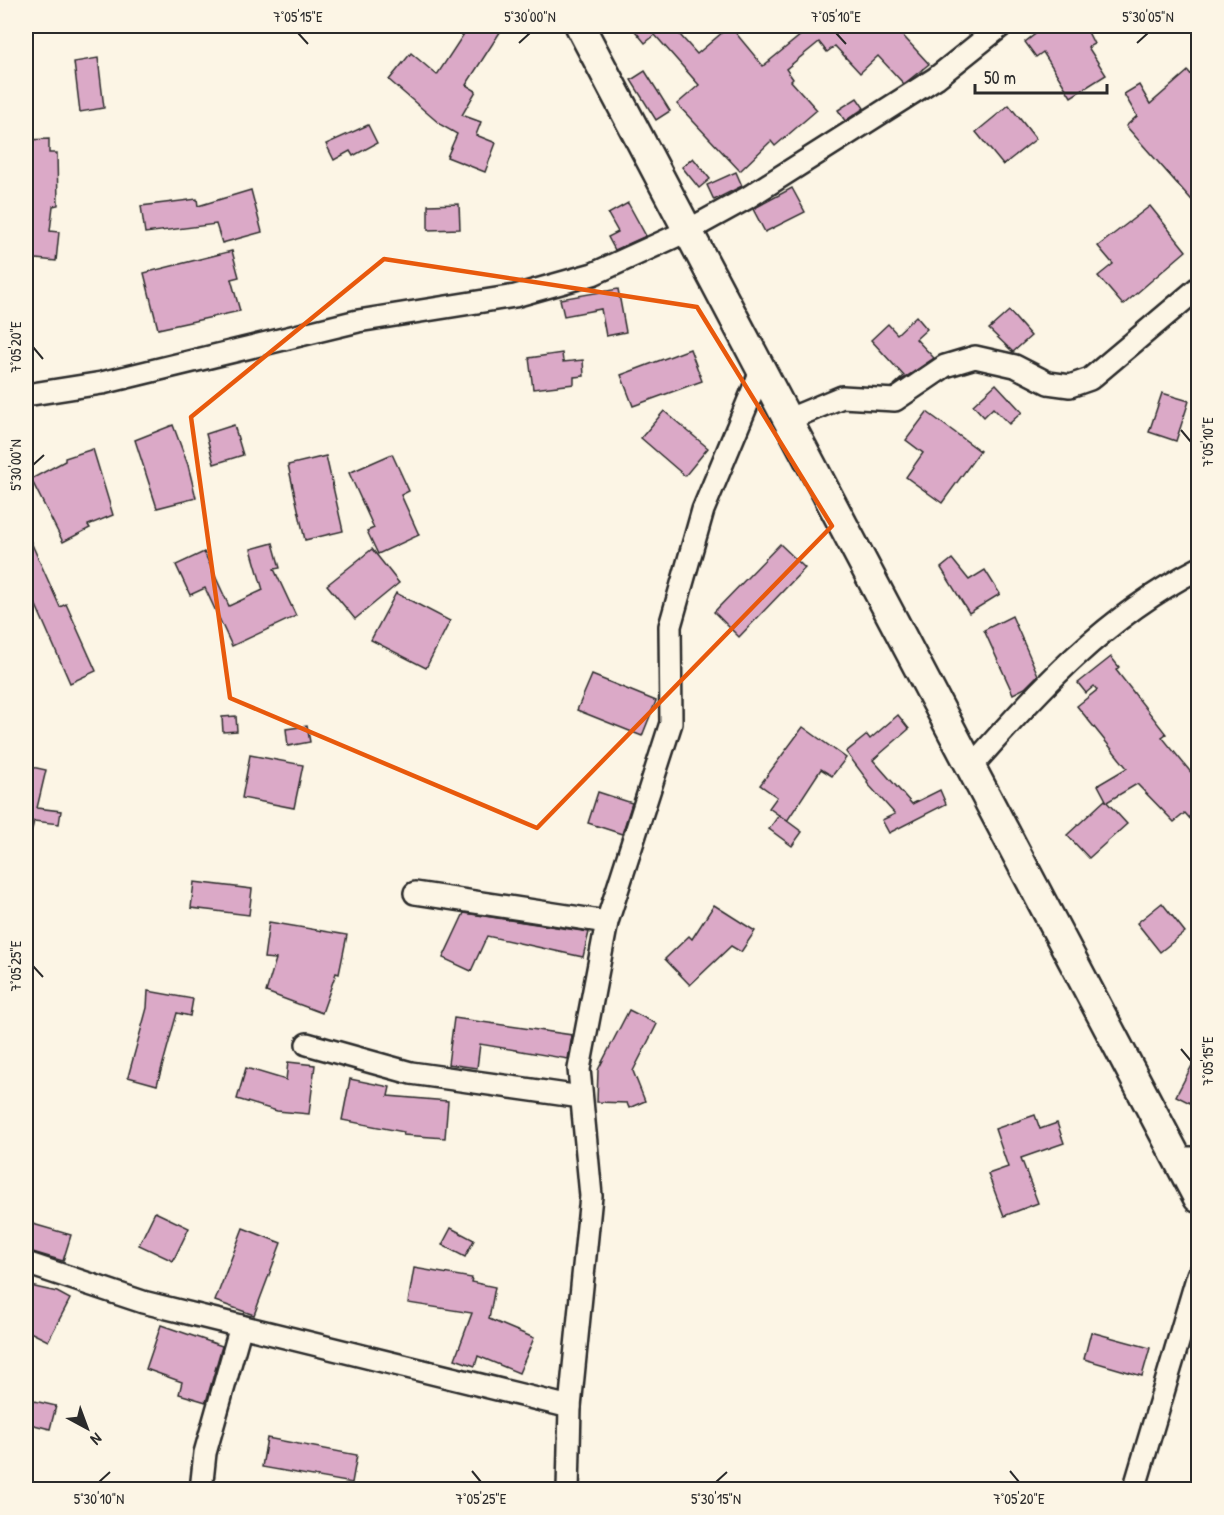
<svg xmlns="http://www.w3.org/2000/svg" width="1224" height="1515" viewBox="0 0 1224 1515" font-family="'Patrick Hand',sans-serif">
<rect width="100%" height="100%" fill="#fcf5e5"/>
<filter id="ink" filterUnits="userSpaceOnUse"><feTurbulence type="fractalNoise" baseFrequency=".0167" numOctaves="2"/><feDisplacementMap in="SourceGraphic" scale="12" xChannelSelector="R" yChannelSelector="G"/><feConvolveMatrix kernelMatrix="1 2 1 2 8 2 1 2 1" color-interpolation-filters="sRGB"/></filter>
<g filter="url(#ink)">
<g fill="#dba9c7" stroke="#2b2b2b" stroke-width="1.5">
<path d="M 469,26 L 504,26 L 466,85 L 476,91 L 462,115 L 481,122 L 476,135 L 496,143 L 485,172 L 447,157 L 457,134 L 441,125 L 389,80 L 411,53 L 437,75 Z"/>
<path d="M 631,26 L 672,26 L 697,54 L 730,26 L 763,66 L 812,26 L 894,26 L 929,64 L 904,84 L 878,56 L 860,73 L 835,46 L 827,52 L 819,42 L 786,69 L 793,79 L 791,81 L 817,110 L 775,146 L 771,141 L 740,171 L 677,104 L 699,85 L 655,35 L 645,43 Z"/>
<path d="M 1046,26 L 1085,26 L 1094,44 L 1088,47 L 1106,75 L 1071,97 L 1043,52 L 1036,57 L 1025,42 Z"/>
<path d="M 98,58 L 104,108 L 80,112 L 74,62 Z"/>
<path d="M 645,71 L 670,111 L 656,120 L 631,80 Z"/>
<path d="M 1188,71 L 1198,83 L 1198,207 L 1126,126 L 1137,116 L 1124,94 L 1139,85 L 1150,104 Z"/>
<path d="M 857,98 L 864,108 L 845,121 L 838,110 Z"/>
<path d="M 1009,105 L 1036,139 L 1003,165 L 976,132 Z"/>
<path d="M 368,125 L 377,143 L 353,156 L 350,151 L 334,160 L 326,144 Z"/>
<path d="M 49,139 L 49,153 L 57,153 L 58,205 L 53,206 L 50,231 L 59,232 L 56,261 L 26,258 L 26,140 Z"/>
<path d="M 693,158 L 710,179 L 699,188 L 682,167 Z"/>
<path d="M 736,172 L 742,186 L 714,200 L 707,185 Z"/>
<path d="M 792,188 L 805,212 L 765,232 L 753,209 Z"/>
<path d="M 251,190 L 262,232 L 222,243 L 216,224 L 145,233 L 141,206 L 197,199 L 198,206 Z"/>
<path d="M 628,203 L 646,236 L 615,250 L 608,237 L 618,232 L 608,214 Z"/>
<path d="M 459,204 L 460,229 L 428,230 L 428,205 Z"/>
<path d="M 1150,206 L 1186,251 L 1123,305 L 1098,276 L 1113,264 L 1098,246 Z"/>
<path d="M 232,251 L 239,277 L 231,279 L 240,311 L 158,329 L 144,273 Z"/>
<path d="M 618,289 L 626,332 L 606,336 L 601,309 L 564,316 L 560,299 Z"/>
<path d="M 1009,311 L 1031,336 L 1013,352 L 989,329 Z"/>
<path d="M 916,316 L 927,329 L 916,339 L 934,358 L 894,385 L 904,376 L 871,340 L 888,324 L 897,334 Z"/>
<path d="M 690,349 L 702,381 L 633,406 L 621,375 Z"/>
<path d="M 562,353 L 563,362 L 583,360 L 584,376 L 574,377 L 574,384 L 533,389 L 529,358 Z"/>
<path d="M 996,384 L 1022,412 L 1009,424 L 993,408 L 984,417 L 973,405 Z"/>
<path d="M 1162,393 L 1189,401 L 1176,441 L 1149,432 Z"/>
<path d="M 664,411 L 708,448 L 685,476 L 641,438 Z"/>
<path d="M 927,412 L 980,451 L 942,503 L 906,477 L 923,453 L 906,440 Z"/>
<path d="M 173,425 L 188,465 L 196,498 L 157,508 L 135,440 Z"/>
<path d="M 234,425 L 243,455 L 214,464 L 206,434 Z"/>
<path d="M 93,449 L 113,515 L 88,525 L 90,528 L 63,542 L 31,479 L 65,461 L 65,458 Z"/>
<path d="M 392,454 L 409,491 L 401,495 L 419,535 L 378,554 L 367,531 L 374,528 L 349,473 Z"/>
<path d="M 326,456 L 343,531 L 305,540 L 288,465 Z"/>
<path d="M 26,531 L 60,607 L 66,604 L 96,671 L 70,683 L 35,603 L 26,608 Z"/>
<path d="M 273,543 L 280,568 L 274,569 L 296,616 L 232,646 L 205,588 L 190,595 L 176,565 L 204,552 L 229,606 L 263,590 L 251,549 Z"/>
<path d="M 780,544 L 805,568 L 739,637 L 714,612 Z"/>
<path d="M 372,549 L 399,583 L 355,619 L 327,585 Z"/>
<path d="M 952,559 L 969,580 L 985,570 L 1000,594 L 969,613 L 941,568 Z"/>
<path d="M 396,593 L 450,621 L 426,668 L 371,640 Z"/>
<path d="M 1012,616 L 1038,675 L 1025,688 L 1013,694 L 984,630 Z"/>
<path d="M 1111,657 L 1119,667 L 1116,670 L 1166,734 L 1162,737 L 1198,781 L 1198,828 L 1185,813 L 1174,822 L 1137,784 L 1107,802 L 1098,785 L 1127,768 L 1077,706 L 1097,690 L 1094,686 L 1086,693 L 1078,683 Z"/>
<path d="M 592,675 L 656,701 L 642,736 L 577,710 Z"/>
<path d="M 898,715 L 909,729 L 873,760 L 912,804 L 940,790 L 946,804 L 889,833 L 882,820 L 895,814 L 867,783 L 868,781 L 846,752 L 867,735 L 870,739 Z"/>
<path d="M 236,716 L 237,731 L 223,732 L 222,717 Z"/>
<path d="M 307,726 L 310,742 L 288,746 L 286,729 Z"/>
<path d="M 803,727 L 846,758 L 832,776 L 821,769 L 787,821 L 769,808 L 777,797 L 760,785 Z"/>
<path d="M 250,755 L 303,765 L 294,808 L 242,798 Z"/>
<path d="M 32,767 L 46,770 L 37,808 L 61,811 L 59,824 L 34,821 L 31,833 L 26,833 L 26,791 Z"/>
<path d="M 598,792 L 632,803 L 622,834 L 588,823 Z"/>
<path d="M 1105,800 L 1127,824 L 1089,858 L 1067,835 Z"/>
<path d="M 779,815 L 802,832 L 792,846 L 769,829 Z"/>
<path d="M 194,882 L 252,889 L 249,915 L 191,908 Z"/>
<path d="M 1162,903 L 1185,932 L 1160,952 L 1137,923 Z"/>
<path d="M 714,905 L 755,931 L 741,952 L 731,946 L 690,985 L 665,959 L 689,936 L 692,939 Z"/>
<path d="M 464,913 L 589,932 L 583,957 L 487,936 L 471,971 L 443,958 Z"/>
<path d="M 269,922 L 347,935 L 339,974 L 336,973 L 322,1013 L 266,992 L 276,959 L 264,958 Z"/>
<path d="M 148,991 L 193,999 L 190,1016 L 177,1013 L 157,1085 L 128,1077 L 147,1008 Z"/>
<path d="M 629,1010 L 657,1024 L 633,1071 L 645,1101 L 629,1108 L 627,1103 L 597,1102 L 598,1070 Z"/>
<path d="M 454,1018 L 572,1035 L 568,1059 L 480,1044 L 477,1068 L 448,1064 Z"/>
<path d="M 1198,1054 L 1198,1107 L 1176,1096 Z"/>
<path d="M 288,1062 L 315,1065 L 309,1114 L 277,1111 L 237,1099 L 246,1068 L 286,1080 Z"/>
<path d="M 350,1079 L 390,1087 L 388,1096 L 448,1101 L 445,1138 L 403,1135 L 404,1132 L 342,1120 Z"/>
<path d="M 1035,1115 L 1040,1129 L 1057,1123 L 1064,1143 L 1021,1158 L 1038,1203 L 1004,1216 L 988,1174 L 1008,1167 L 995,1129 Z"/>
<path d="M 155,1212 L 189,1228 L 173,1261 L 139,1245 Z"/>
<path d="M 26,1222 L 71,1235 L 63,1261 L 26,1250 Z"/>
<path d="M 243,1228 L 281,1243 L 254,1315 L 215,1301 Z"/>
<path d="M 451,1228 L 474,1240 L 465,1257 L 442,1245 Z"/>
<path d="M 414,1268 L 472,1278 L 471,1282 L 495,1287 L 489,1319 L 534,1338 L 519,1373 L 478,1356 L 475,1366 L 455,1359 L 472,1313 L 408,1303 Z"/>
<path d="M 26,1285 L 57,1292 L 70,1299 L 48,1341 L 26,1330 Z"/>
<path d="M 161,1325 L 222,1346 L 206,1402 L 179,1394 L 182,1382 L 146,1369 Z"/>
<path d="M 1091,1332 L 1150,1348 L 1142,1376 L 1084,1359 Z"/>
<path d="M 26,1399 L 56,1406 L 50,1429 L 26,1423 Z"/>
<path d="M 267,1438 L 357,1455 L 352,1483 L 262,1467 Z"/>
</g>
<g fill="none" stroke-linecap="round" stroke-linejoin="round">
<g stroke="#2b2b2b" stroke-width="26">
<g id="street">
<path d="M 26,395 L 102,383 L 358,321 L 515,296 L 593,274 L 687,231 L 747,198 L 936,78 L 1001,26"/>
<path d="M 787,420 L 842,397 L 895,400 L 945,366 L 975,357 L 1015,366 L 1048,383 L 1070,386 L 1090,379 L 1198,288"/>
<path d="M 971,767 C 1039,689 1105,617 1198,569"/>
<path d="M 415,893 L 607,922"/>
<path d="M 307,1044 L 411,1073 L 581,1097"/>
<path d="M 1176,1158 L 1198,1158"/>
<path d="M 26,1263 L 143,1302 L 570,1407"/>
<path d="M 201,1490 L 205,1453 L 241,1326"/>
<path d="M 568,1490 L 570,1407 L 591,1196 L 579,1069 L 607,922 L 671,723 L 670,626 L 703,510 L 761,371"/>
<path d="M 1134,1490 L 1198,1275"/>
</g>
</g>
<g stroke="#2b2b2b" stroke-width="33">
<path id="secondary" d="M 580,26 L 1198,1198"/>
</g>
<use href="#street" stroke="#fcf5e5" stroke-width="21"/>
<use href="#secondary" stroke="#fcf5e5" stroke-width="28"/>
</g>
</g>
<path fill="none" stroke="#e8590c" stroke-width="4.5" stroke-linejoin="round" d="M 384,259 L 697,307 L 832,526 L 537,828 L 230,698 L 191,417 Z"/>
<path fill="none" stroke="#2b2b2b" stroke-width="2" d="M 298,33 L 308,44M 836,33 L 846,44M 519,43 L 530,33M 1137,43 L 1148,33M 33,347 L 43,359M 1181,430 L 1191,442M 33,465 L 44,455M 33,966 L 43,977M 1181,1049 L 1191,1061M 472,1471 L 481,1482M 1010,1471 L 1019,1482M 99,1482 L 110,1472M 716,1482 L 727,1472"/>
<rect width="1224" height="1515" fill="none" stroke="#fcf5e5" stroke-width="66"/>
<g transform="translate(87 1428) rotate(139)" stroke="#fcf5e5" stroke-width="4.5" paint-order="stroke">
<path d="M0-4.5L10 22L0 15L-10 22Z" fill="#2b2b2b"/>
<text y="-9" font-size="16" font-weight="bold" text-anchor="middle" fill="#2b2b2b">N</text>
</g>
<path d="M975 84v9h132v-9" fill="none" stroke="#2b2b2b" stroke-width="3"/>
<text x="984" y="84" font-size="18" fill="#2b2b2b" stroke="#fcf5e5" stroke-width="4.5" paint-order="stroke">50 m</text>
<rect x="33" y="33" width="1158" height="1449" fill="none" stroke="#2b2b2b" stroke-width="2"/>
<g font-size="15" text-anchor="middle" fill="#2b2b2b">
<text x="298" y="22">7°05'15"E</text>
<text x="530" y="22">5°30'00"N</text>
<text x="836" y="22">7°05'10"E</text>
<text x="1148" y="22">5°30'05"N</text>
<text transform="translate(16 347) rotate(-90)" y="5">7°05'20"E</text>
<text transform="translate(1208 442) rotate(-90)" y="5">7°05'10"E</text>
<text transform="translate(16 465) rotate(-90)" y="5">5°30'00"N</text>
<text transform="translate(16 966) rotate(-90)" y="5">7°05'25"E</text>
<text transform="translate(1208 1061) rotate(-90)" y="5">7°05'15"E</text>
<text x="99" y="1504">5°30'10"N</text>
<text x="481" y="1504">7°05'25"E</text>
<text x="716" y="1504">5°30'15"N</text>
<text x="1019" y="1504">7°05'20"E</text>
</g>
</svg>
